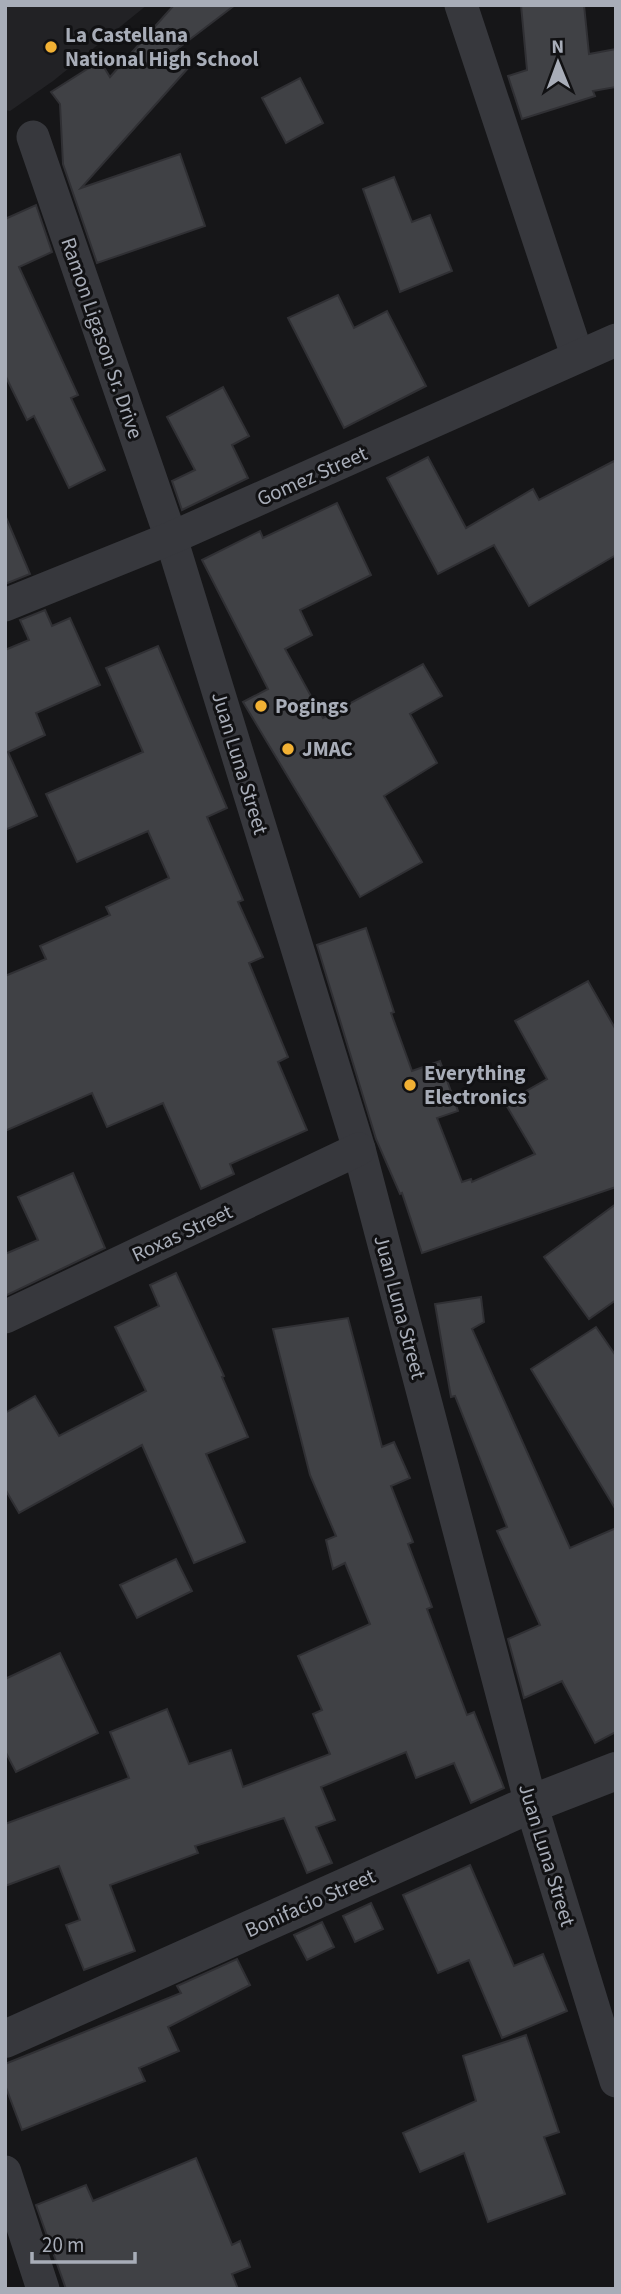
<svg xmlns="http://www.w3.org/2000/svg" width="621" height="2294" viewBox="0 0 621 2294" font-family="'Source Sans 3',sans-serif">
<rect width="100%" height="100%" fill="#161618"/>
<path fill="#222225" d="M 5,5 L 147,5 L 53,81 L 10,111 L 5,110 Z"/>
<g fill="#404145" stroke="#303034" stroke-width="2">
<path d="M 174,5 L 235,5 L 172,53 L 189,67 L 81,188 L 180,154 L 205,226 L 97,263 L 63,164 L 60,104 L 51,92 L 100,61 L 110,77 Z"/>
<path d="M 521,5 L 584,5 L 589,54 L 616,49 L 616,87 L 593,91 L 595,96 L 522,119 L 508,76 L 527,70 Z"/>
<path d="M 300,78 L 323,123 L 286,143 L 262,98 Z"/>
<path d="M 394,177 L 412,222 L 430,215 L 452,271 L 400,292 L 363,189 Z"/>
<path d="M 36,205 L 52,252 L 19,267 L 78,395 L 71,398 L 105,470 L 69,488 L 34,416 L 27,420 L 5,375 L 5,219 Z"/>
<path d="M 338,295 L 354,328 L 387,311 L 426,386 L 344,428 L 288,318 Z"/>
<path d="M 223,387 L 249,436 L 232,445 L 248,478 L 182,510 L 172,481 L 195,470 L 167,417 Z"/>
<path d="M 428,457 L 466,528 L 533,489 L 539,500 L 616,460 L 616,555 L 529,606 L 494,545 L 438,574 L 387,478 Z"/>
<path d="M 337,503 L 371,575 L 300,610 L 312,635 L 285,649 L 323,718 L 423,664 L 442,696 L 410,714 L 437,763 L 384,796 L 422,862 L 360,897 L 243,702 L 268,689 L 202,560 L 260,531 L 263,538 Z"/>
<path d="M 5,515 L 30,574 L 5,584 Z"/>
<path d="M 45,610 L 52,626 L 70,618 L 100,685 L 36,713 L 45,735 L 8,752 L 37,816 L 5,830 L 5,650 L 29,640 L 20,620 Z"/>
<path d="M 158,646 L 227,808 L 207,817 L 243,900 L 238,902 L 263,957 L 249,963 L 288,1057 L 278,1062 L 307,1130 L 230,1164 L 234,1174 L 201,1189 L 163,1103 L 107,1127 L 92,1093 L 5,1131 L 5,976 L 46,959 L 40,946 L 110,915 L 106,907 L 169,878 L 148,831 L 77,862 L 46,794 L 143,752 L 106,668 Z"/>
<path d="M 366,928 L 394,1012 L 391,1013 L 412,1071 L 440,1061 L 458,1111 L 437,1118 L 462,1182 L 471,1179 L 472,1182 L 535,1154 L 505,1103 L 547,1079 L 515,1021 L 588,981 L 616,1030 L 616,1187 L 422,1253 L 402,1193 L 400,1194 L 376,1139 L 317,945 Z"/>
<path d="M 73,1173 L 105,1248 L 5,1296 L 5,1254 L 38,1240 L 18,1197 Z"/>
<path d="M 616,1204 L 616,1300 L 589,1319 L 544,1257 Z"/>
<path d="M 176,1273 L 224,1376 L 222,1377 L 248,1437 L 206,1454 L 245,1542 L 194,1563 L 142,1445 L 19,1513 L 5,1489 L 5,1413 L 35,1396 L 59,1436 L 146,1391 L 115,1327 L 159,1306 L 150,1285 Z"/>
<path d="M 481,1297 L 484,1322 L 472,1329 L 570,1548 L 616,1528 L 616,1732 L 595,1743 L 562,1681 L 524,1698 L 508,1639 L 540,1625 L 497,1531 L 507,1527 L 455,1396 L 451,1397 L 435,1304 Z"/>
<path d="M 348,1318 L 382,1447 L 394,1442 L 410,1478 L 391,1486 L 413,1542 L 408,1544 L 432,1607 L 427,1609 L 467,1715 L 474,1712 L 504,1788 L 471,1803 L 454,1763 L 416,1778 L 406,1752 L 321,1787 L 335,1820 L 316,1827 L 332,1863 L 307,1873 L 284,1818 L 195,1846 L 198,1853 L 110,1885 L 135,1951 L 84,1970 L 66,1925 L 80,1920 L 59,1866 L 5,1886 L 5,1824 L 129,1778 L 110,1732 L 167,1709 L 189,1764 L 231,1750 L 243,1787 L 330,1754 L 313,1714 L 322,1710 L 298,1656 L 370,1624 L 345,1563 L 333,1569 L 326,1540 L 336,1536 L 310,1475 L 273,1329 Z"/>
<path d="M 596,1327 L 616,1356 L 616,1510 L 531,1369 Z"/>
<path d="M 176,1559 L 192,1591 L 137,1618 L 120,1585 Z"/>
<path d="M 60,1653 L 98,1733 L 16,1772 L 5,1751 L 5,1679 Z"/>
<path d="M 470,1865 L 514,1966 L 543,1954 L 567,2011 L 502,2038 L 469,1960 L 438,1973 L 403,1895 Z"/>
<path d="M 371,1903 L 383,1929 L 355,1942 L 343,1916 Z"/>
<path d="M 322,1922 L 334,1947 L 307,1960 L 294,1935 Z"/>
<path d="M 237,1959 L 250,1985 L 168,2027 L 179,2051 L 139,2068 L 145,2081 L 22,2130 L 5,2085 L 5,2064 L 181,1993 L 177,1986 Z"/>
<path d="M 526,2035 L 559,2132 L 544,2137 L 565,2194 L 488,2222 L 464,2153 L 420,2172 L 403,2133 L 476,2101 L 463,2056 Z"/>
<path d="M 196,2158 L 232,2245 L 240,2241 L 250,2267 L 232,2274 L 238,2289 L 66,2289 L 36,2205 L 86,2185 L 93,2201 Z"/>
</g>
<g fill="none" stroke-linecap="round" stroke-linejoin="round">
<g stroke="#37383d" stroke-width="33">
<path d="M 461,5 L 577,355"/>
<path d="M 33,137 L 171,538 L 359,1149 L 531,1804 L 616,2081"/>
<path d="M 5,605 L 171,538 L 616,340"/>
<path d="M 5,1317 L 359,1149"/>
<path d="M 5,2172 L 43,2289"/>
</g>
<path stroke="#37383d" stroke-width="38" d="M 5,2039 L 531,1804 L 616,1771"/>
</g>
<g fill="#f2b134" stroke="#111113" stroke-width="2.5">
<circle cx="51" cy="47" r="7"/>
<circle cx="261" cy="706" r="7"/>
<circle cx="288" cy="749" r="7"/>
<circle cx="410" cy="1085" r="7"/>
</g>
<g text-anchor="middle" stroke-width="6" stroke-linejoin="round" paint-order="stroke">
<g font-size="21" font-weight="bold" fill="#a8adb8" stroke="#111113" text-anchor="start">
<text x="65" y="42">La Castellana<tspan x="65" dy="24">National High School</tspan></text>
<text x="275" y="713">Pogings</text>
<text x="302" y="756">JMAC</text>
<text x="424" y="1080">Everything<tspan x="424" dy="24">Electronics</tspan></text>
</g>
<g font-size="21" fill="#a8adb8" stroke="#111113">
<text transform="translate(102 338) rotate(71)" y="7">Ramon Ligason Sr. Drive</text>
<text transform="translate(312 476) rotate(-24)" y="7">Gomez Street</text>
<text transform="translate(240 763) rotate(73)" y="7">Juan Luna Street</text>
<text transform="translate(182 1233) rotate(-25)" y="7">Roxas Street</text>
<text transform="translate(400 1307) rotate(75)" y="7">Juan Luna Street</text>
<text transform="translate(547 1855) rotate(73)" y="7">Juan Luna Street</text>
<text transform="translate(310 1903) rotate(-24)" y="7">Bonifacio Street</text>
</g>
</g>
<rect width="621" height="2294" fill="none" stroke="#a8adb8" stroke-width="14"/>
<g transform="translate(558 63) rotate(359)" stroke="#111113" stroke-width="5" paint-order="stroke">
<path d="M0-5L12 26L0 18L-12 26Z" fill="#a8adb8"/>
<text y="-10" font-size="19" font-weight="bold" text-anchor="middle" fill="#a8adb8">N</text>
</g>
<path d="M32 2252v10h103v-10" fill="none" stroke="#a8adb8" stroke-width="3.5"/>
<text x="42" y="2252" font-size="21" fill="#a8adb8" stroke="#111113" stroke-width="5" paint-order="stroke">20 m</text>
</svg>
